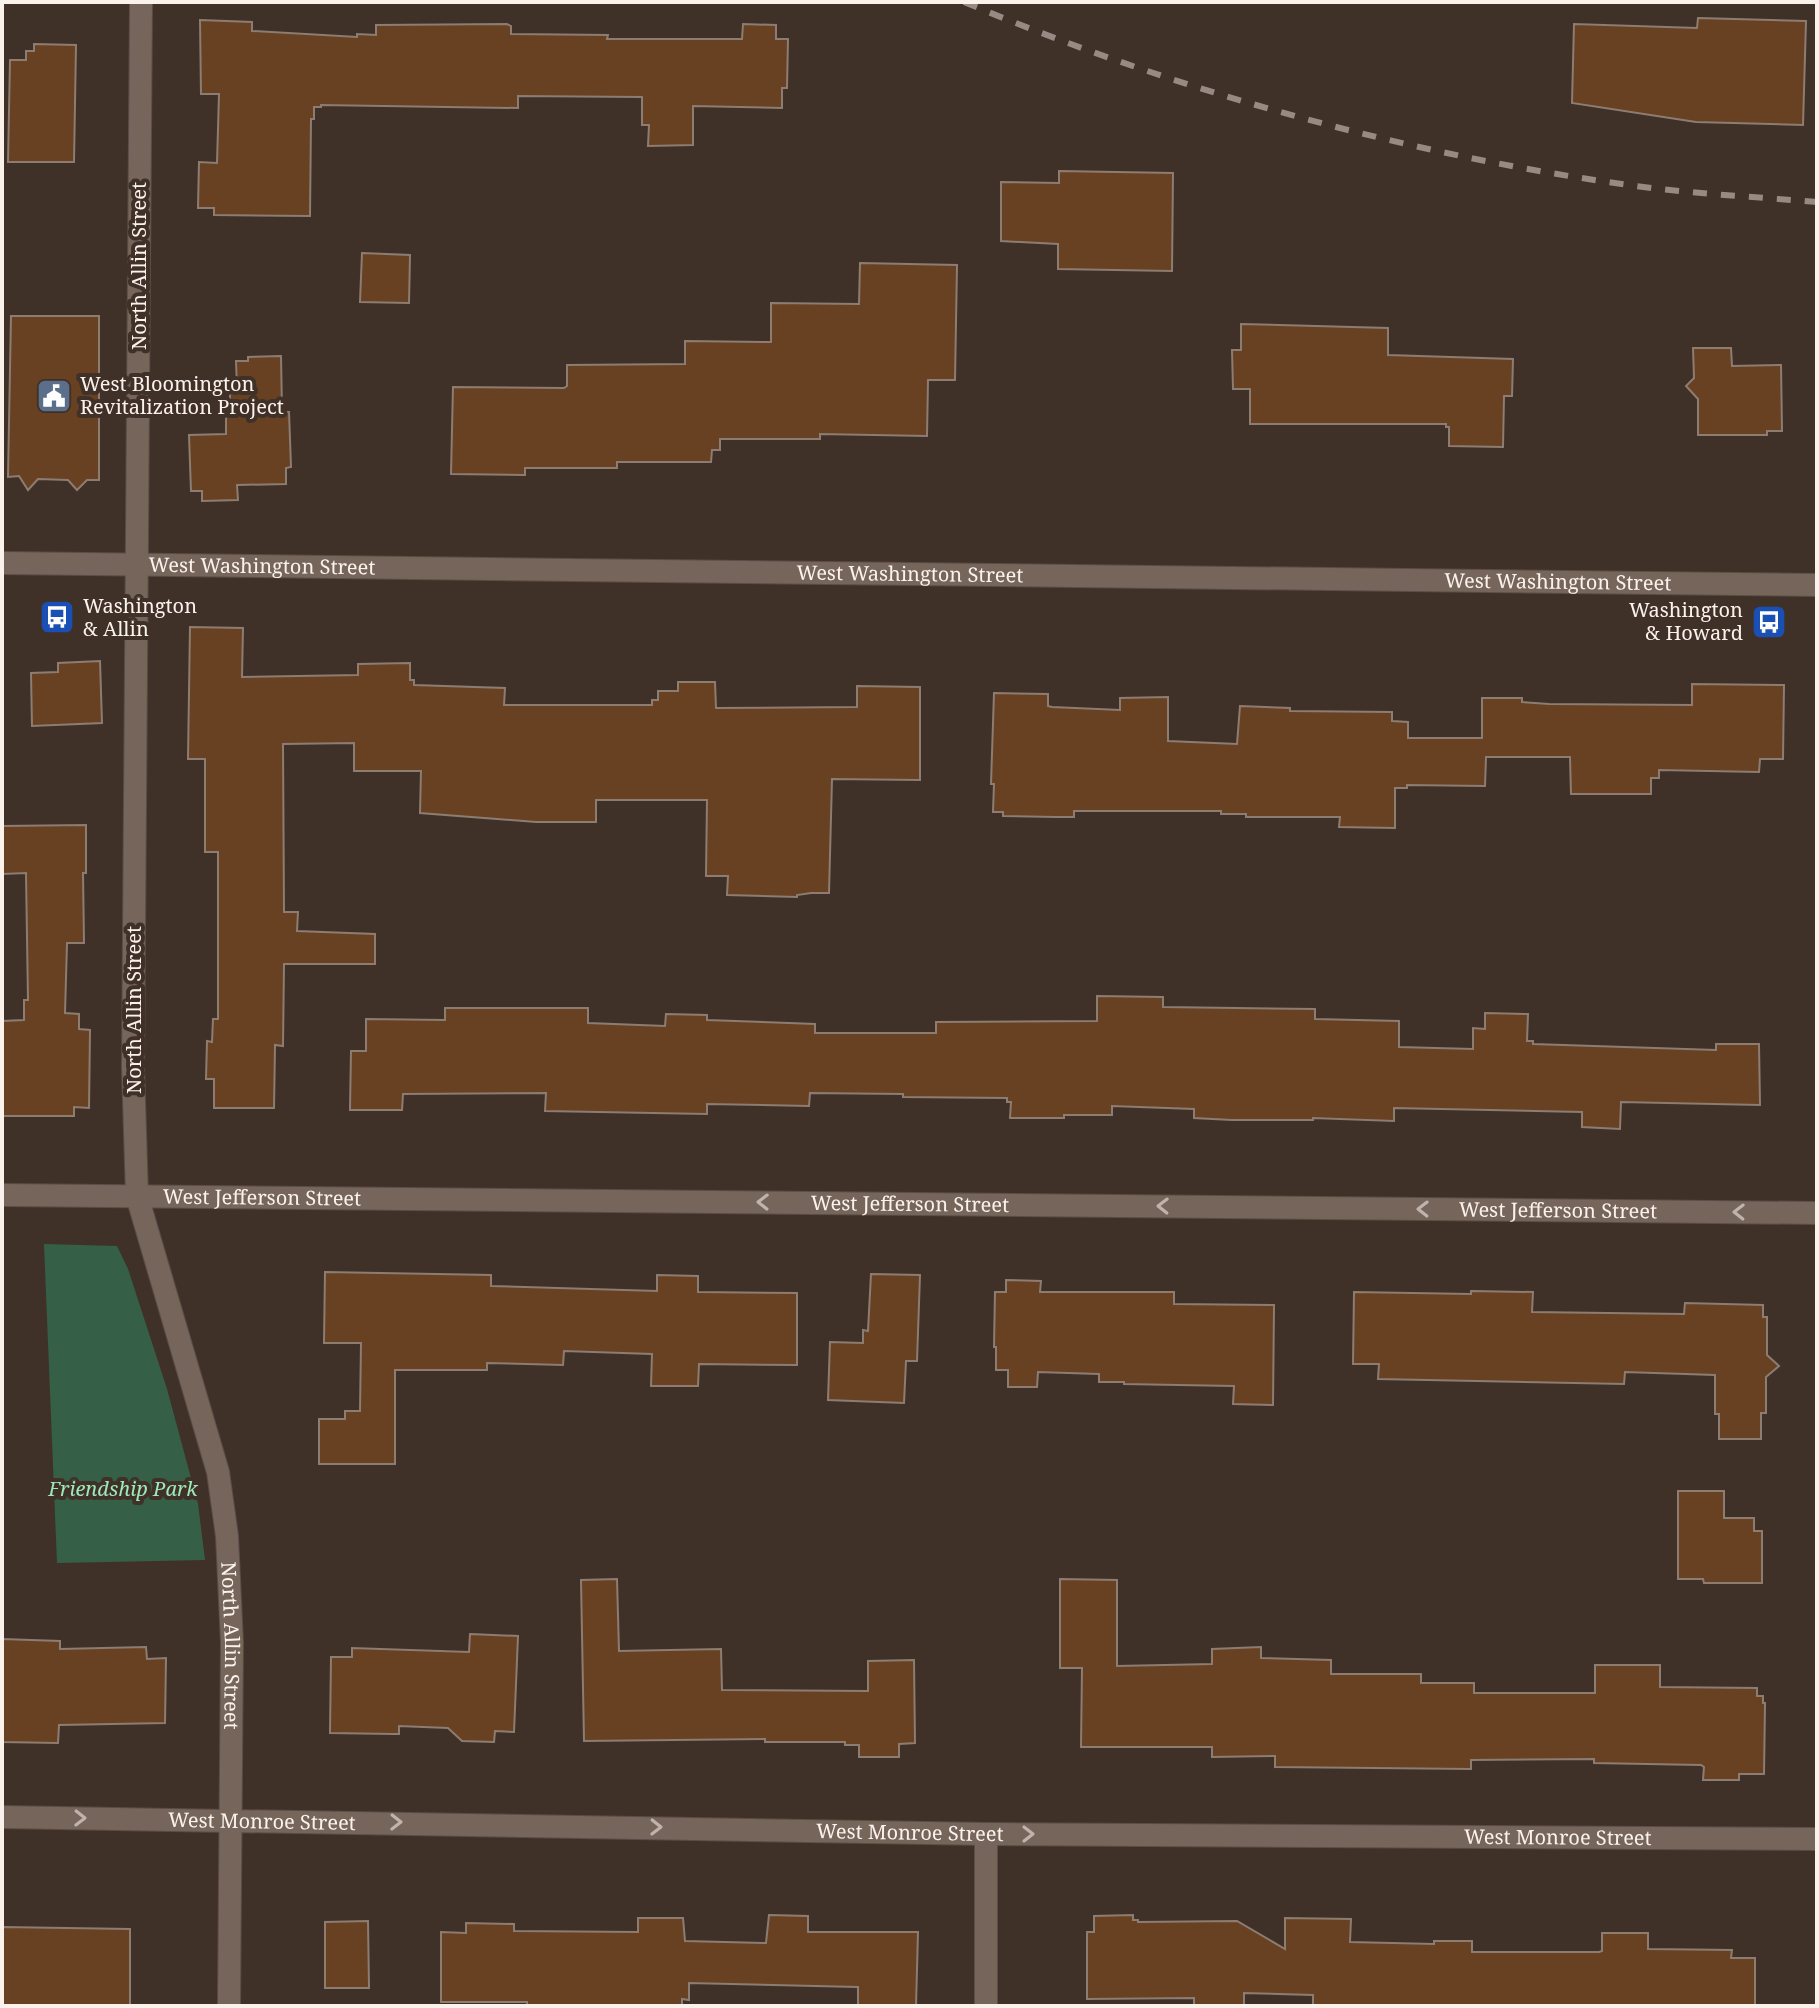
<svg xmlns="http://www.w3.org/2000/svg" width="1819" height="2008" viewBox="0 0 1819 2008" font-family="'Noto Serif',serif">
<rect width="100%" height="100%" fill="#403128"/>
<path fill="#356047" d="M 44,1244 L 117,1246 L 128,1269 L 167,1389 L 198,1504 L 205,1560 L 57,1563 Z"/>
<g fill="#684022" stroke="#8d7c71" stroke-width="2">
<path d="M 1698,18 L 1806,21 L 1803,125 L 1696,122 L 1572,103 L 1574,24 L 1697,28 Z"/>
<path d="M 200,20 L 252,22 L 252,31 L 357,37 L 357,34 L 376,35 L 376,25 L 507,24 L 511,26 L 511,34 L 608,35 L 607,39 L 742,39 L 743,24 L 776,25 L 776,39 L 788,39 L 787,88 L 782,88 L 782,108 L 693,106 L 693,145 L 648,146 L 649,125 L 642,125 L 642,97 L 518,96 L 518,108 L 321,105 L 321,107 L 314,107 L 314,119 L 311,119 L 310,216 L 214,215 L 214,208 L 198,208 L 199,162 L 217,163 L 219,94 L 201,94 Z"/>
<path d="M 34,44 L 76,45 L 74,162 L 8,162 L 10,60 L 26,60 L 26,51 L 34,51 Z"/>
<path d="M 1059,171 L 1173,173 L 1172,271 L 1058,269 L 1058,244 L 1001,241 L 1001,182 L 1059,183 Z"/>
<path d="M 362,253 L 410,255 L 409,303 L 360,302 Z"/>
<path d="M 860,263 L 957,265 L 955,380 L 928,380 L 927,436 L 820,434 L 820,439 L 720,439 L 720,450 L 712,450 L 711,462 L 617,462 L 617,468 L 525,468 L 525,475 L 451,474 L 453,387 L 564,388 L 567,386 L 567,365 L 685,364 L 685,341 L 771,342 L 771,303 L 859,304 Z"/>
<path d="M 11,316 L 99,316 L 99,480 L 87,480 L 77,490 L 68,480 L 38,479 L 28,490 L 19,476 L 8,477 Z"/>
<path d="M 1241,324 L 1388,328 L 1388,355 L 1513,359 L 1512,396 L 1504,396 L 1503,447 L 1449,446 L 1449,427 L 1446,427 L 1446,424 L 1250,424 L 1250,389 L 1233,389 L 1232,350 L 1241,350 Z"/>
<path d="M 1693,348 L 1731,348 L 1732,366 L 1781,365 L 1782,431 L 1767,431 L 1767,435 L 1698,435 L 1698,399 L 1686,386 L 1694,378 Z"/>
<path d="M 281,356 L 282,412 L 289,412 L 291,467 L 286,468 L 286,484 L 237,485 L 238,500 L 202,501 L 202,491 L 191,491 L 189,435 L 226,434 L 226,415 L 230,415 L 230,386 L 237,387 L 236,361 L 248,361 L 248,357 Z"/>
<path d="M 190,627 L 243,628 L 242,677 L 358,675 L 358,664 L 410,663 L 410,680 L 414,680 L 414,685 L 505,688 L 504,705 L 652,705 L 652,700 L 658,700 L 658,691 L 678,691 L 678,682 L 715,682 L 716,708 L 857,707 L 857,686 L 920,687 L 920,780 L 832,779 L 829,893 L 811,893 L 797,895 L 797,897 L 727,895 L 728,876 L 706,876 L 707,800 L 596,800 L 596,822 L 536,822 L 420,813 L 421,771 L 354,771 L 354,743 L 283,744 L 284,912 L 298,912 L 297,931 L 375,934 L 375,964 L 284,964 L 283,1046 L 275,1045 L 274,1108 L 214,1108 L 214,1079 L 206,1079 L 207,1041 L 212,1042 L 213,1019 L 218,1019 L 218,852 L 205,852 L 205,759 L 188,759 Z"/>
<path d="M 100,661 L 102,723 L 32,726 L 31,673 L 58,672 L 58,663 Z"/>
<path d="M 1692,684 L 1784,685 L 1783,759 L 1760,759 L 1759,772 L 1659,770 L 1659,778 L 1651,778 L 1651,794 L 1571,794 L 1570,757 L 1486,757 L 1485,786 L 1407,785 L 1407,788 L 1395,788 L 1395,828 L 1339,827 L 1340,817 L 1246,817 L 1246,814 L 1221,814 L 1221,811 L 1074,811 L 1074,817 L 1056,817 L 1003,816 L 1003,812 L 993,812 L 994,784 L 991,784 L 994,693 L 1048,694 L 1048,706 L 1052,707 L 1120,710 L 1120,698 L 1168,697 L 1168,741 L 1237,744 L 1240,706 L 1290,708 L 1290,711 L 1392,712 L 1392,721 L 1408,722 L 1408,738 L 1482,738 L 1482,698 L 1522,698 L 1522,702 L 1549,704 L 1692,705 Z"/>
<path d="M 86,825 L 86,873 L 83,873 L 84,943 L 67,943 L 65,1013 L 79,1014 L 79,1029 L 90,1030 L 89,1108 L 74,1107 L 74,1116 L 2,1116 L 2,1021 L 24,1020 L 24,1000 L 28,1000 L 26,873 L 2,874 L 2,826 Z"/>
<path d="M 1097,996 L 1163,997 L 1163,1007 L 1315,1009 L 1315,1019 L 1399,1021 L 1399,1047 L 1473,1049 L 1473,1028 L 1485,1029 L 1485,1013 L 1528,1014 L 1527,1041 L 1533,1041 L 1533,1044 L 1716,1050 L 1716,1044 L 1759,1044 L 1760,1105 L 1621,1102 L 1620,1129 L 1582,1127 L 1582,1112 L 1394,1108 L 1394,1121 L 1313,1118 L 1313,1120 L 1232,1120 L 1194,1118 L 1194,1109 L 1112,1106 L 1112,1115 L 1064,1115 L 1064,1118 L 1010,1118 L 1011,1102 L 1007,1102 L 1007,1098 L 903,1097 L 903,1094 L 810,1093 L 809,1106 L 707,1104 L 707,1114 L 545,1111 L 546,1093 L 403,1094 L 402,1110 L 350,1110 L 351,1051 L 366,1051 L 366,1019 L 445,1020 L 445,1008 L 588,1008 L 588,1023 L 665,1026 L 666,1014 L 707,1015 L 707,1020 L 815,1024 L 815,1033 L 936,1033 L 936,1022 L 1097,1021 Z"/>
<path d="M 325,1272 L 491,1275 L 491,1286 L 657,1291 L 657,1275 L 698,1276 L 698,1292 L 797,1293 L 797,1365 L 699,1364 L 698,1386 L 651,1386 L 652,1354 L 564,1351 L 563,1365 L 487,1363 L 487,1370 L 395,1370 L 395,1464 L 319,1464 L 319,1419 L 345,1419 L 345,1411 L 360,1411 L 361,1343 L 324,1343 Z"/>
<path d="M 871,1274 L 920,1275 L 917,1361 L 906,1361 L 904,1403 L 828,1400 L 830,1342 L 863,1343 L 863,1330 L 868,1331 Z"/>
<path d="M 1006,1280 L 1041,1281 L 1040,1292 L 1174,1292 L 1174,1304 L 1274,1305 L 1273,1405 L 1233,1404 L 1234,1386 L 1124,1384 L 1124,1382 L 1099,1382 L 1099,1374 L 1038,1372 L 1037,1387 L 1008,1387 L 1008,1370 L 996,1370 L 996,1347 L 994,1347 L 995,1292 L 1006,1292 Z"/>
<path d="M 1471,1291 L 1533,1292 L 1532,1312 L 1684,1314 L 1685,1303 L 1763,1305 L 1763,1317 L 1767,1317 L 1767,1355 L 1779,1366 L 1766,1377 L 1766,1413 L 1761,1413 L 1761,1439 L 1719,1439 L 1719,1414 L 1715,1414 L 1715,1375 L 1625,1372 L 1624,1384 L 1378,1379 L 1379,1364 L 1353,1364 L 1354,1292 L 1471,1294 Z"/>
<path d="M 1678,1491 L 1724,1491 L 1724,1518 L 1754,1518 L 1754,1531 L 1762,1531 L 1762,1583 L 1704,1583 L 1703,1579 L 1678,1579 Z"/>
<path d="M 617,1579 L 619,1651 L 721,1649 L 722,1690 L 868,1691 L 868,1661 L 914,1660 L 915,1743 L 899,1744 L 899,1757 L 859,1757 L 859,1745 L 845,1745 L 845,1742 L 765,1742 L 765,1739 L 584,1741 L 581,1580 Z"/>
<path d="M 1060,1579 L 1117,1580 L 1117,1666 L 1212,1664 L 1212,1649 L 1261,1647 L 1261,1658 L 1331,1660 L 1331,1674 L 1421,1674 L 1421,1683 L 1474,1683 L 1474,1693 L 1595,1693 L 1595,1665 L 1660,1665 L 1660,1687 L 1757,1688 L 1757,1696 L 1763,1696 L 1763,1703 L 1765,1703 L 1764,1774 L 1739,1774 L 1739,1780 L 1703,1780 L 1704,1767 L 1701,1765 L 1594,1763 L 1594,1759 L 1471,1760 L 1471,1769 L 1275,1767 L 1275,1756 L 1212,1757 L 1212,1747 L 1081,1747 L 1082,1668 L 1060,1668 Z"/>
<path d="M 470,1634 L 518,1636 L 514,1732 L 495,1731 L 494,1742 L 462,1741 L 448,1728 L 399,1726 L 399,1734 L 393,1734 L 330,1733 L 331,1657 L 352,1657 L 352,1648 L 469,1652 Z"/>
<path d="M 2,1639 L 60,1641 L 60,1649 L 146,1647 L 147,1659 L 166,1658 L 165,1723 L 59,1725 L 58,1743 L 2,1742 Z"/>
<path d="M 769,1915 L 808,1916 L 808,1932 L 918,1932 L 916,2006 L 858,2006 L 858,1987 L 689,1983 L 689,2000 L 682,1999 L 682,2006 L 527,2006 L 527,2002 L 441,2002 L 441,1932 L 466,1933 L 466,1923 L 514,1924 L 514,1931 L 638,1932 L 638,1918 L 683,1918 L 685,1941 L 766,1943 Z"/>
<path d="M 1133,1915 L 1133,1920 L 1138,1920 L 1138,1922 L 1237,1921 L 1285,1949 L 1285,1918 L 1351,1919 L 1350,1942 L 1434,1944 L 1434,1941 L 1472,1941 L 1472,1952 L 1599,1952 L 1602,1951 L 1602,1933 L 1648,1933 L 1648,1949 L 1732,1950 L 1731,1958 L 1755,1958 L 1755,2006 L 1313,2006 L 1313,1995 L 1244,1993 L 1244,2006 L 1194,2006 L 1194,1998 L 1087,1999 L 1087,1932 L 1094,1932 L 1094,1916 Z"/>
<path d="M 368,1921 L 369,1988 L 325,1988 L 325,1922 Z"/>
<path d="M 2,1927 L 130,1929 L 130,2006 L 2,2006 Z"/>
</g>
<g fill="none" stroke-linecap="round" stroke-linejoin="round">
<g stroke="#594d45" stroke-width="24">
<g id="minor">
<path id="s1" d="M 141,2 L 133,1068 L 137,1196 L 218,1472 L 227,1536 L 232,1643 L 229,2006"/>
<path id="s2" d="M 2,1195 L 1817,1213"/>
<path id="s3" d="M 2,1817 L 986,1834 L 1817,1839"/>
<path d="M 986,1834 L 986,2006"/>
</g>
</g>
<g stroke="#594d45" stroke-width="24">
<g id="secondary">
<path id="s4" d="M 2,563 L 1817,585"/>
</g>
</g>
<use href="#minor" stroke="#75655a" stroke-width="22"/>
<use href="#secondary" stroke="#75655a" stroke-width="22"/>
<path stroke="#978a82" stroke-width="6" stroke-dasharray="14 14" stroke-linecap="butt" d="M 964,2 C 1177,91 1407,155 1636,186 C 1696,194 1757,197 1817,202"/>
</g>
<defs><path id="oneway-chevron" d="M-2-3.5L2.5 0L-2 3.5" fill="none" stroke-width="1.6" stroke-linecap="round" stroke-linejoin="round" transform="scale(2)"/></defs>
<g stroke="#bfb3aa">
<use href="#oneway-chevron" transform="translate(763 1202) rotate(-179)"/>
<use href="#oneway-chevron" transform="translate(1163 1206) rotate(-179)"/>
<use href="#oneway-chevron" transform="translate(1423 1209) rotate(-179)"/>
<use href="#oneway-chevron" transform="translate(1739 1212) rotate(-179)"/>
<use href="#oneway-chevron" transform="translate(80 1818) rotate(1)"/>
<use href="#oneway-chevron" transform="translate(396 1822) rotate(1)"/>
<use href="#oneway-chevron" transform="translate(656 1827) rotate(1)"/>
<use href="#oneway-chevron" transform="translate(1028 1834)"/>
</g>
<defs>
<g id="civic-square" transform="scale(1.8)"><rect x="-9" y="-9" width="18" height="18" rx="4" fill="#5c6f8a" stroke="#403128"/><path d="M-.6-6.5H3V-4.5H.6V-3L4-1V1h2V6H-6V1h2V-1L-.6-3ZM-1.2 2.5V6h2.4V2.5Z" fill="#fff"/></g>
<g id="bus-square" transform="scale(1.8)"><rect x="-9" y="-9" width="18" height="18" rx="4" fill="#1a4fb4" stroke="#403128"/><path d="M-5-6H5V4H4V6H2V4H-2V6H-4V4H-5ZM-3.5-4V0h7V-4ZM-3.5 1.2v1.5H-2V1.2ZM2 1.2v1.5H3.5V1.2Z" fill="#fff"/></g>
</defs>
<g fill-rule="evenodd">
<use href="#civic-square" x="54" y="396"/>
<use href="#bus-square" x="57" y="617"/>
<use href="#bus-square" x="1769" y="622"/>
</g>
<g text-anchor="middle" stroke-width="8" stroke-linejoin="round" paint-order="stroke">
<g font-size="20" fill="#fcf2ec" stroke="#403128">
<text transform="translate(139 266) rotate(-90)" y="7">North Allin Street</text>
<text dy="7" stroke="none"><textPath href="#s4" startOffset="260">West Washington Street</textPath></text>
<text dy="7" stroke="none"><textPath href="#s4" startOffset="908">West Washington Street</textPath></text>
<text dy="7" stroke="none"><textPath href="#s4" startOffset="1556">West Washington Street</textPath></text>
<text transform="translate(134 1010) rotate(-90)" y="7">North Allin Street</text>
<text dy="7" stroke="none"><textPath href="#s2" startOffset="260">West Jefferson Street</textPath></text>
<text dy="7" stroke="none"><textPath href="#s2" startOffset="908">West Jefferson Street</textPath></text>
<text dy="7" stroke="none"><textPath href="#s2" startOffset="1556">West Jefferson Street</textPath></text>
<text dy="7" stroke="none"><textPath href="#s1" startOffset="1656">North Allin Street</textPath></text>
<text dy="7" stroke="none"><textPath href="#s3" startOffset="260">West Monroe Street</textPath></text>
<text dy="7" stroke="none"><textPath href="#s3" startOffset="908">West Monroe Street</textPath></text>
<text dy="7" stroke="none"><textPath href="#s3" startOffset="1556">West Monroe Street</textPath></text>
</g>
<g font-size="20" fill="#fcf2ec" stroke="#403128" text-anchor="start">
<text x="80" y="391">West Bloomington<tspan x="80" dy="23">Revitalization Project</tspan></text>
<text x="83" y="613">Washington<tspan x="83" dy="23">&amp; Allin</tspan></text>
<text x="1743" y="617" text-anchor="end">Washington<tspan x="1743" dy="23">&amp; Howard</tspan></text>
</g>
<g font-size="20" font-style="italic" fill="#9debbd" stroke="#403128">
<text x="123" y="1496">Friendship Park</text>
</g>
</g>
<rect width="1819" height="2008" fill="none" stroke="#fcf2ec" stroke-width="8"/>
</svg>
